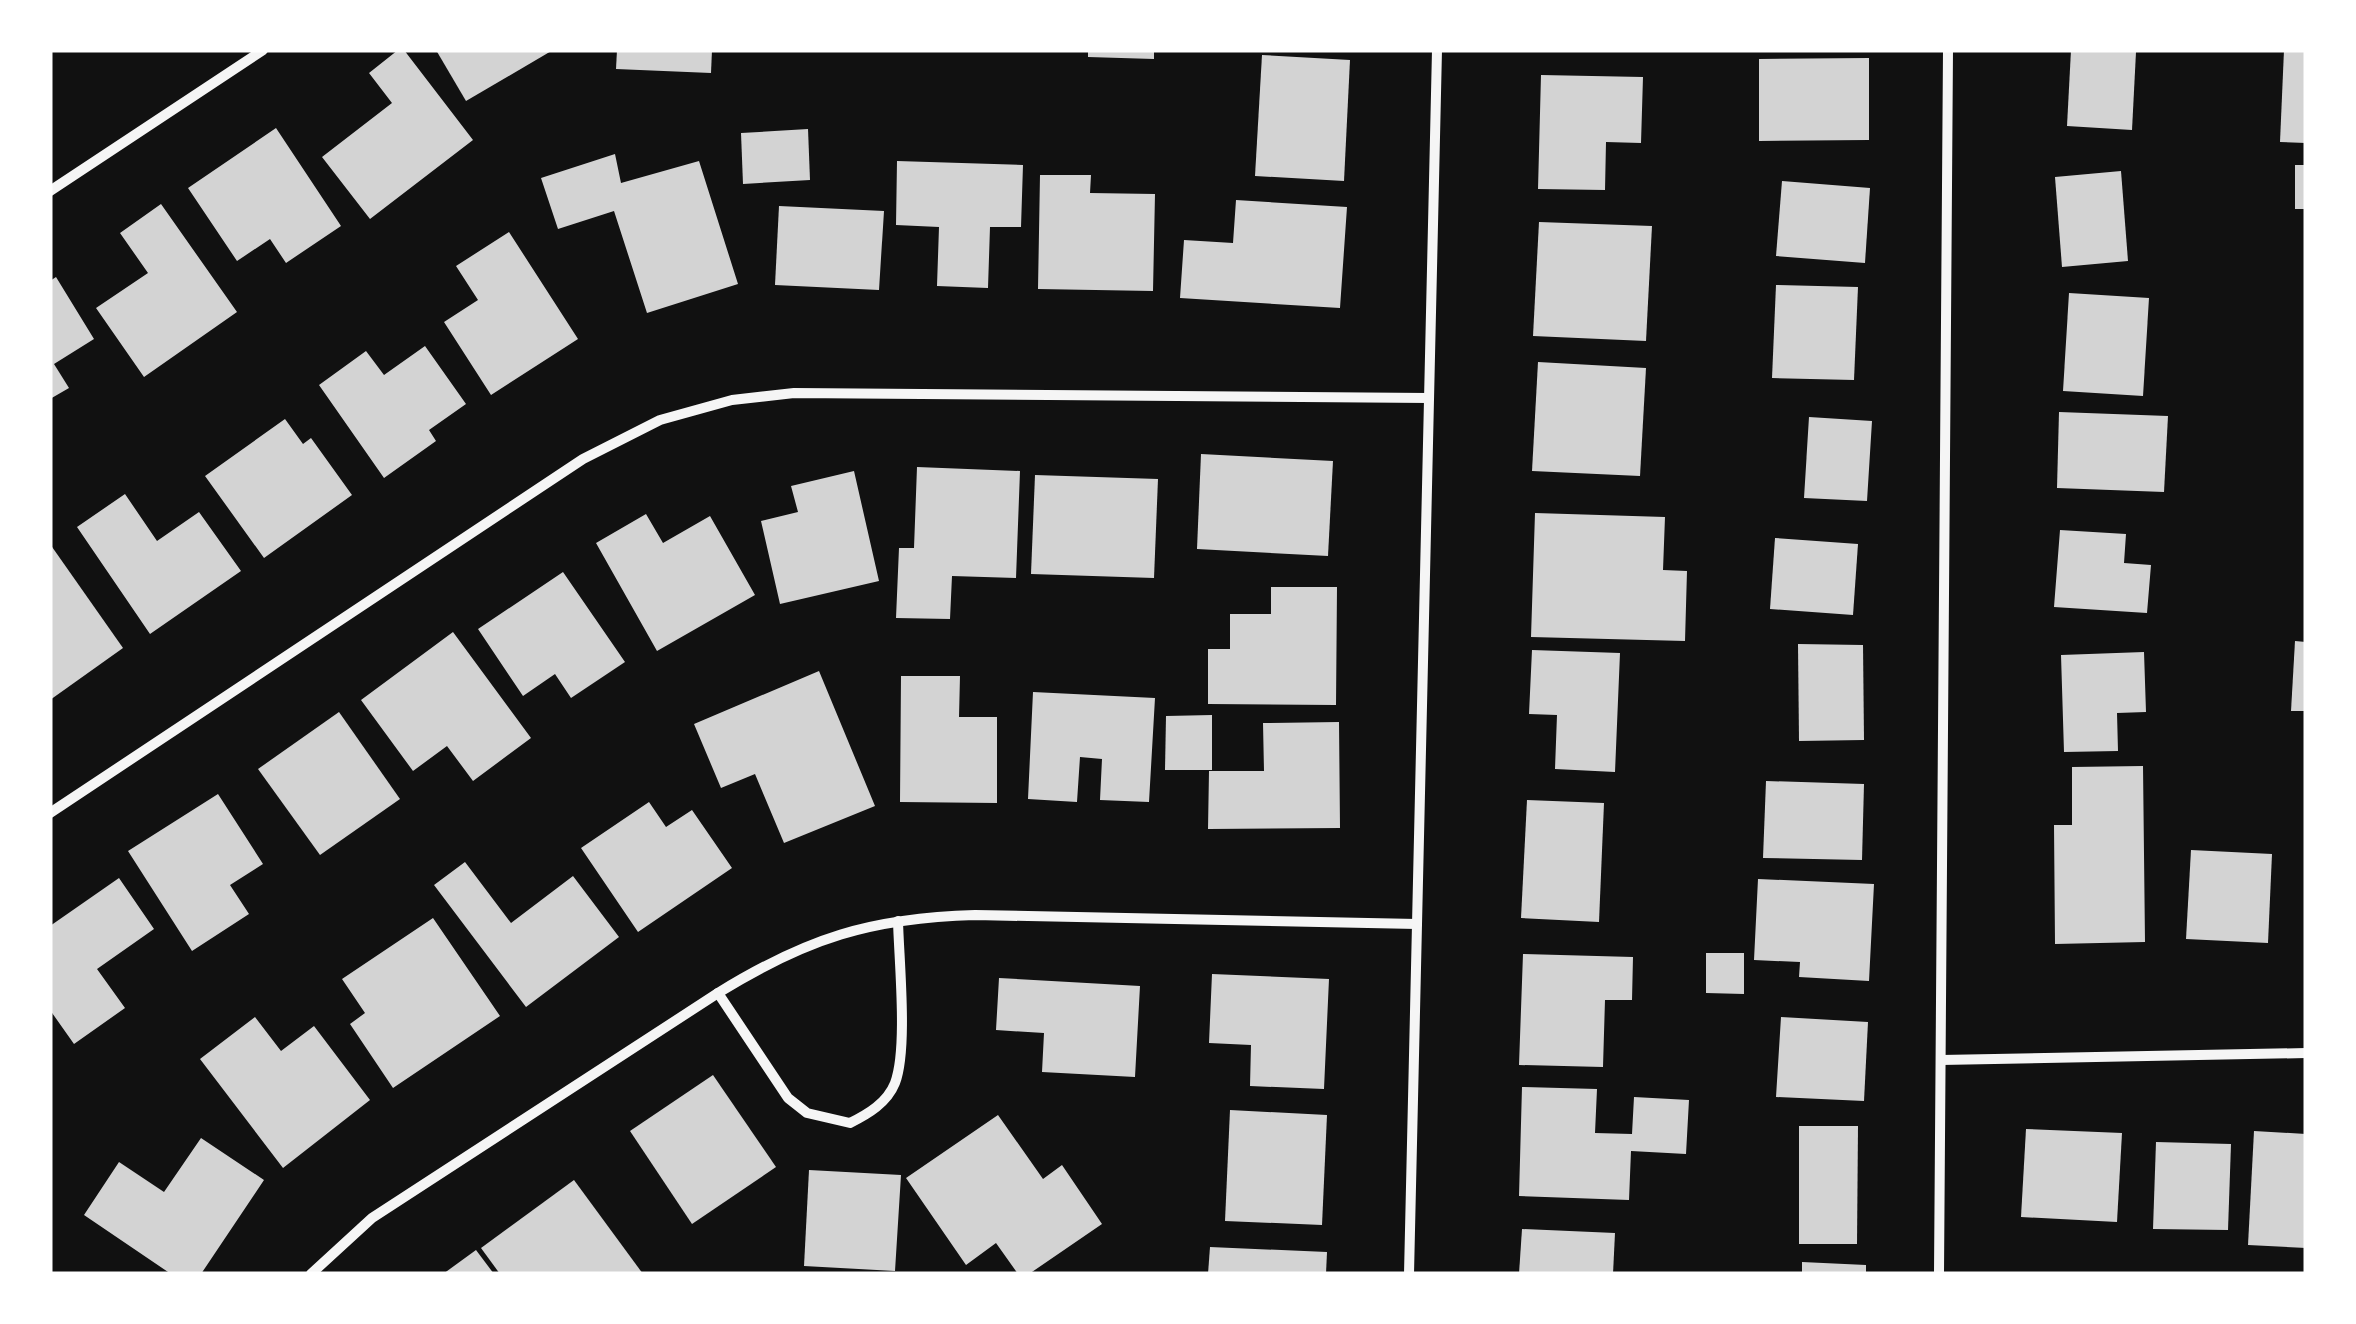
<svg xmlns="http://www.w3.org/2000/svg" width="2356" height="1324" viewBox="0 0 2356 1324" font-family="Commissioner,sans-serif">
<rect width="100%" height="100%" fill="#111"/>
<g fill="#d3d3d3">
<path d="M 398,50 L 404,50 L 473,140 L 370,219 L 322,157 L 392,103 L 369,73 Z"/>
<path d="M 436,50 L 553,50 L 466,101 Z"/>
<path d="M 617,50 L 712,50 L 711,73 L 616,69 Z"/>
<path d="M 1088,50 L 1154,50 L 1154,59 L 1088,57 Z"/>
<path d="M 2071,50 L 2136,52 L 2132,130 L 2067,126 Z"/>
<path d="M 2284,50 L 2306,50 L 2306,143 L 2280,142 Z"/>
<path d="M 1262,55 L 1350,60 L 1344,181 L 1255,176 Z"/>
<path d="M 1869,58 L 1869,140 L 1759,141 L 1759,59 Z"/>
<path d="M 1541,75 L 1643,77 L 1641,143 L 1606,142 L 1605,190 L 1538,189 Z"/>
<path d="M 276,128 L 341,226 L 286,263 L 270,239 L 237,261 L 188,188 Z"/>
<path d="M 808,129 L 810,180 L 743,184 L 741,133 Z"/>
<path d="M 615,154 L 621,183 L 699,161 L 738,284 L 647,313 L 614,211 L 558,229 L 541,178 Z"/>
<path d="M 897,161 L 1023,165 L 1021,227 L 990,227 L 988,288 L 937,286 L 939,227 L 896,225 Z"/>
<rect x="2295" y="165" width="11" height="44"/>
<path d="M 2121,171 L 2128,261 L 2062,267 L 2055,177 Z"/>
<path d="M 1040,175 L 1091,175 L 1090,193 L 1155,194 L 1153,291 L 1038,289 Z"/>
<path d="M 1782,181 L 1870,188 L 1865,263 L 1776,256 Z"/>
<path d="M 1236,200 L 1347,207 L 1340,308 L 1180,298 L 1184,240 L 1233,243 Z"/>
<path d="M 161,204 L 237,312 L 144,377 L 96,308 L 148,273 L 120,233 Z"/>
<path d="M 779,206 L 884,211 L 879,290 L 775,285 Z"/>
<path d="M 1539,222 L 1652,226 L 1646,341 L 1533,336 Z"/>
<path d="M 509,232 L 578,339 L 491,395 L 444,322 L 478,300 L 456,266 Z"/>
<path d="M 56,277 L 94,339 L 54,364 L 69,388 L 50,399 L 50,281 Z"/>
<path d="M 1776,285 L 1858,287 L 1854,380 L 1772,378 Z"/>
<path d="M 2069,293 L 2149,298 L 2143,396 L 2063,391 Z"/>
<path d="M 425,346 L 466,404 L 429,430 L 436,441 L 384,478 L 319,385 L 366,351 L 384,375 Z"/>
<path d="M 1538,362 L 1646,368 L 1640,476 L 1532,471 Z"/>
<path d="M 2059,412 L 2168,416 L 2164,492 L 2057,488 Z"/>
<path d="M 1809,417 L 1872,421 L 1867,501 L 1804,498 Z"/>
<path d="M 285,419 L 303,444 L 311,438 L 352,495 L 264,558 L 205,476 Z"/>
<path d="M 1201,454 L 1333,461 L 1328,556 L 1197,549 Z"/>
<path d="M 917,467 L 1020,471 L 1016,578 L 952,576 L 950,619 L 896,618 L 899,548 L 914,548 Z"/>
<path d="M 854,471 L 879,581 L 780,604 L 761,521 L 798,512 L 791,486 Z"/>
<path d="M 1035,475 L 1158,479 L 1154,578 L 1031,574 Z"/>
<path d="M 125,494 L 157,541 L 199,512 L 241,571 L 150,634 L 77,527 Z"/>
<path d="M 1535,513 L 1665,517 L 1663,570 L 1687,571 L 1685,641 L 1531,637 Z"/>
<path d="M 646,514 L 663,543 L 710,516 L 755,595 L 657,651 L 596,543 Z"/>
<path d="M 2060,530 L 2126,534 L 2124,563 L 2151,565 L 2147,613 L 2054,607 Z"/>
<path d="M 1775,538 L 1858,544 L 1853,615 L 1770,609 Z"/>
<path d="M 50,544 L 123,648 L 50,700 Z"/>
<path d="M 563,572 L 625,662 L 571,698 L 555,674 L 523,696 L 478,629 Z"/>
<path d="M 1271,587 L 1337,587 L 1336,705 L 1208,704 L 1208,649 L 1230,649 L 1230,614 L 1271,614 Z"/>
<path d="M 453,632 L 531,738 L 473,781 L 447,746 L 413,771 L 361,700 Z"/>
<path d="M 2295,641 L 2306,642 L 2306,711 L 2291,711 Z"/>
<path d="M 1798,644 L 1863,645 L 1864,740 L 1799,741 Z"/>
<path d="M 1532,650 L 1620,653 L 1615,772 L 1555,769 L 1557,715 L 1529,714 Z"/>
<path d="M 2144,652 L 2146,712 L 2117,713 L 2118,751 L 2064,752 L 2061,655 Z"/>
<path d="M 819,671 L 875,806 L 784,843 L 755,774 L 721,788 L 694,724 Z"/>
<path d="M 901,676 L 960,676 L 959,717 L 997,717 L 997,803 L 900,802 Z"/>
<path d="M 1033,692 L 1155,698 L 1149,802 L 1100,800 L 1102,759 L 1080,757 L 1077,802 L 1028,799 Z"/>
<path d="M 339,712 L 400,799 L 320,855 L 258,769 Z"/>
<path d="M 1212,715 L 1212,770 L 1165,770 L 1166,716 Z"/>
<path d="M 1339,722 L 1340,828 L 1208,829 L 1209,771 L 1264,771 L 1263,723 Z"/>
<path d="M 2143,766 L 2145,942 L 2055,944 L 2054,825 L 2072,825 L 2072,767 Z"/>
<path d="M 1766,781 L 1864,784 L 1862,860 L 1763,858 Z"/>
<path d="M 218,794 L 263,864 L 230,885 L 249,914 L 192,951 L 128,851 Z"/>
<path d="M 1527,800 L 1604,803 L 1599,922 L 1521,918 Z"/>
<path d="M 649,802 L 666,827 L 692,810 L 732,868 L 638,932 L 581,848 Z"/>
<path d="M 2191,850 L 2272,854 L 2268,943 L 2186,939 Z"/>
<path d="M 465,862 L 511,923 L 573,876 L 619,937 L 526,1007 L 434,885 Z"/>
<path d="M 119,878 L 154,929 L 97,969 L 125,1008 L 74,1044 L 50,1010 L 50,926 Z"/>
<path d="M 1758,879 L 1874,884 L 1869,981 L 1799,977 L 1800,962 L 1754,960 Z"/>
<path d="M 433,918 L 500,1016 L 393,1088 L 350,1024 L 365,1013 L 342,979 Z"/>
<path d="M 1706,953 L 1744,953 L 1744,994 L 1706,993 Z"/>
<path d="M 1523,954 L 1633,957 L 1632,1000 L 1605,1000 L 1603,1067 L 1519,1065 Z"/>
<path d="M 1212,974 L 1329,979 L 1324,1089 L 1250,1086 L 1251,1045 L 1209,1043 Z"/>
<path d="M 999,978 L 1140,986 L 1135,1077 L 1042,1072 L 1044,1033 L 996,1030 Z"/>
<path d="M 255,1017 L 281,1051 L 314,1026 L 370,1100 L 283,1168 L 200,1059 Z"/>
<path d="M 1781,1017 L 1868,1022 L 1864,1101 L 1776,1097 Z"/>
<path d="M 713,1075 L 776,1167 L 692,1224 L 630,1131 Z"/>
<path d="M 1522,1087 L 1597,1089 L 1595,1133 L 1632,1134 L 1634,1097 L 1689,1100 L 1686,1154 L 1631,1151 L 1629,1200 L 1519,1196 Z"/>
<path d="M 1230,1110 L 1327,1115 L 1322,1225 L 1225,1221 Z"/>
<path d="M 998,1115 L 1043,1179 L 1062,1165 L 1102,1224 L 1029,1274 L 1018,1274 L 996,1243 L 966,1265 L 906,1178 Z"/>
<path d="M 1799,1126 L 1858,1126 L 1857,1244 L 1799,1244 Z"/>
<path d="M 2026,1129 L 2122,1133 L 2117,1222 L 2021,1217 Z"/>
<path d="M 2254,1131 L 2306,1134 L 2306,1248 L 2248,1245 Z"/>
<path d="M 201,1138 L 264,1180 L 201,1274 L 171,1274 L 84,1215 L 119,1162 L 164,1192 Z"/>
<path d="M 2156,1142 L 2231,1144 L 2228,1230 L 2153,1229 Z"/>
<path d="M 809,1170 L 901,1175 L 895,1271 L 804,1266 Z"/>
<path d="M 574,1180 L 643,1274 L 500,1274 L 481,1248 Z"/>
<path d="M 1522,1229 L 1615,1233 L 1613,1274 L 1519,1274 Z"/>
<path d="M 1210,1247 L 1327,1252 L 1326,1274 L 1208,1274 Z"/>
<path d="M 476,1250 L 494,1274 L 443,1274 Z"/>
<path d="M 1802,1262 L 1866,1265 L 1866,1274 L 1802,1274 Z"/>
</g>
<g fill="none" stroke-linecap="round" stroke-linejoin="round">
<g stroke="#f5f5f5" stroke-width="10">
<path d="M 50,191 L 263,50"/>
<path d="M 50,813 L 583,459 L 660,420 L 732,400 L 794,393 L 1429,398"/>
<path d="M 718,993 L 788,1098 L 807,1113 L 850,1123 C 868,1114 887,1103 895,1083 C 908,1049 899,961 898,921"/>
<path d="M 1941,1060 L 2306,1053"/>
<path d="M 311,1274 L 372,1218 L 718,993 C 807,938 871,918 975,915 L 1417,924"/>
<path d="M 1409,1274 L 1437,50"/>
<path d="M 1939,1274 L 1948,50"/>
</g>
</g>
<rect width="2356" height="1324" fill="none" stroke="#ffffff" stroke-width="105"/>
</svg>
